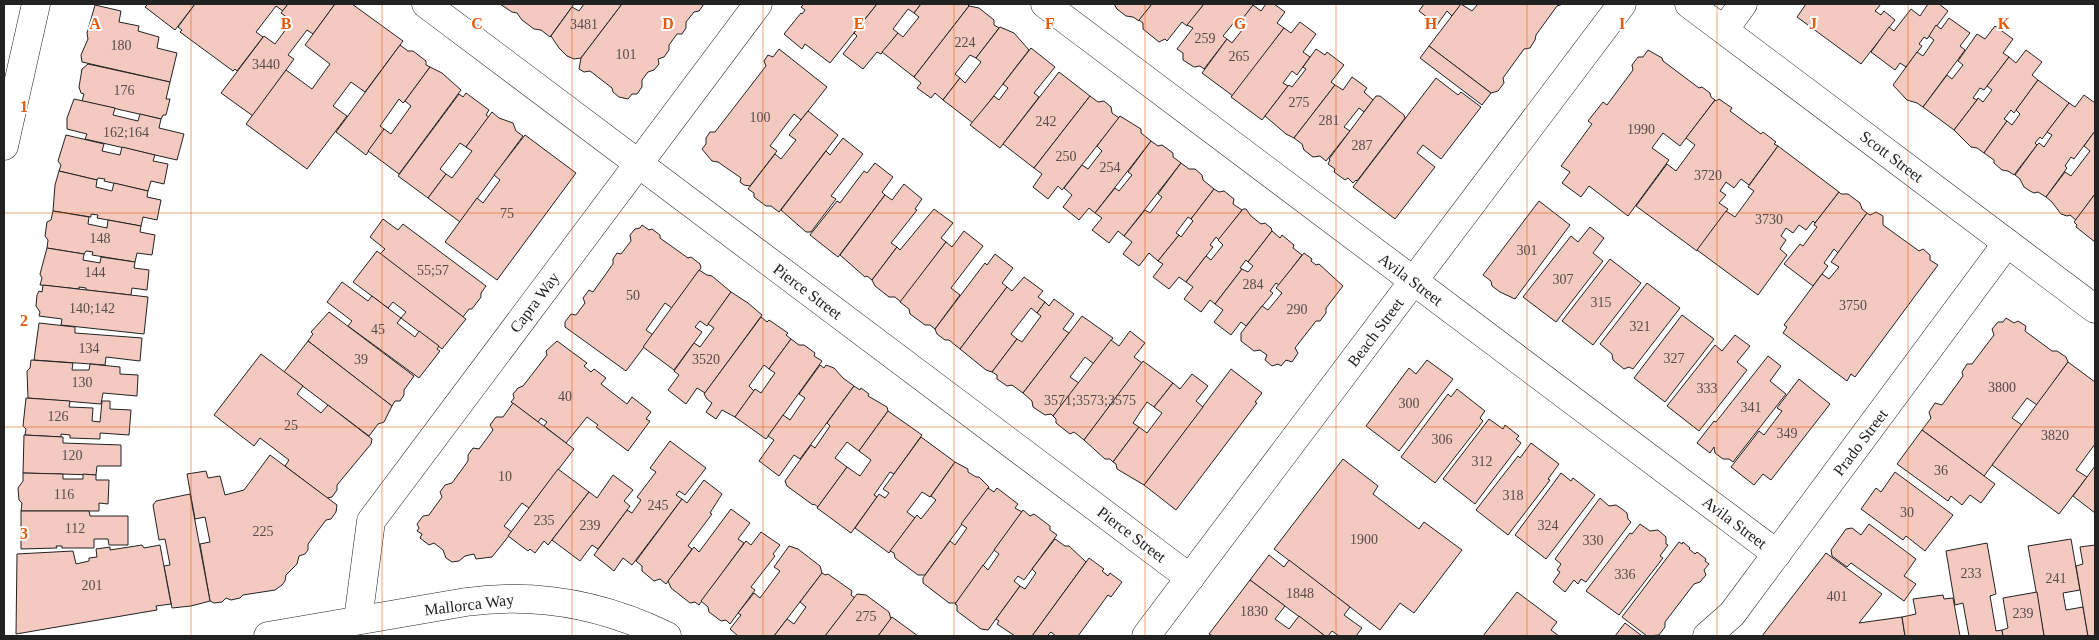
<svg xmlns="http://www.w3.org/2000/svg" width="2099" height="640" viewBox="0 0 2099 640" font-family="'Times New Roman',serif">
<rect width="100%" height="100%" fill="#fff"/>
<g fill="#f3c9c0" stroke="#222">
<path d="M 148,4 L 195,4 L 175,30 L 145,7 Z"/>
<path d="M 195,4 L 288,4 L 283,11 L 276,6 L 256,32 L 263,37 L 237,71 L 235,69 L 233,71 L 180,32 L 182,30 L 178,27 Z"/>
<path d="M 288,4 L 335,4 L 313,34 L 307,30 L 288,55 L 294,59 L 253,116 L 221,93 L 264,36 L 275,44 L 292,21 L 281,13 Z"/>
<path d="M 335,4 L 352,4 L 403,41 L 365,92 L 351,82 L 333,106 L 347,116 L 307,169 L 246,124 L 286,70 L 312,89 L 330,64 L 305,45 Z"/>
<path d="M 500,4 L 574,4 L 550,37 L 541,30 L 534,29 L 522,20 L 517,13 L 512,12 Z"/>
<path d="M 584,4 L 622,4 L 581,58 L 574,59 L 567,56 L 559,48 L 551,36 L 572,7 L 579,11 Z"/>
<path d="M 622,4 L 704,4 L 699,11 L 694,12 L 686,22 L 686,28 L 682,34 L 677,34 L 669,45 L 669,50 L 664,57 L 658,59 L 659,64 L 654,70 L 648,72 L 642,80 L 642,87 L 637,94 L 632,94 L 628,99 L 619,97 L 613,92 L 612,88 L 590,71 L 584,72 L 579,69 L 581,58 Z"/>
<path d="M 804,4 L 877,4 L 830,63 L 805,44 L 802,49 L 784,34 L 801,13 L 802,14 L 805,10 L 801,7 Z"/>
<path d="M 877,4 L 921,4 L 914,13 L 908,9 L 893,29 L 898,33 L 881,54 L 877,52 L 863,69 L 843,54 L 857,36 L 854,33 Z"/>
<path d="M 921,4 L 967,4 L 969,6 L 914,77 L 882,52 L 898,33 L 903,37 L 919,17 L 914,13 Z"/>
<path d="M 1114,4 L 1152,4 L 1139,21 L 1133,17 L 1126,16 L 1117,9 Z"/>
<path d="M 1152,4 L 1204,4 L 1187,26 L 1182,22 L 1167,41 L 1165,39 L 1159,42 L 1143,29 L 1143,23 L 1139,20 Z"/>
<path d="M 1204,4 L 1254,4 L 1240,23 L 1236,20 L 1223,36 L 1227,39 L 1204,69 L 1200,66 L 1194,67 L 1183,60 L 1183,53 L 1177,49 L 1193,28 L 1187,25 Z"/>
<path d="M 1266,4 L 1274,4 L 1285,12 L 1277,23 L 1284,28 L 1233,96 L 1202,73 L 1227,39 L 1232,43 L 1246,25 L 1240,22 L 1253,5 L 1261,11 Z"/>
<path d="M 1424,4 L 1462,4 L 1452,16 L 1447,11 L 1437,25 L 1419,11 Z"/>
<path d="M 1461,4 L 1472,11 L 1478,4 L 1563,4 L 1557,6 L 1536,35 L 1535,40 L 1530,48 L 1524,49 L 1503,78 L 1504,83 L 1498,91 L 1491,93 L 1429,46 Z"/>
<path d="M 1806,4 L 1881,4 L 1875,11 L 1881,15 L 1884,11 L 1895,20 L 1861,64 L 1797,17 Z"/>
<path d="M 1928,4 L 1939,4 L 1948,11 L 1927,39 L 1924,37 L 1919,44 L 1922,46 L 1906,67 L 1900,63 L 1895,70 L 1871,52 L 1889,27 L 1894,31 L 1911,9 L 1920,16 Z"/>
<path d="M 95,5 L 121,11 L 119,22 L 139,26 L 138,31 L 159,37 L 157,48 L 177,53 L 170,82 L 82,62 L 81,55 L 88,39 L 87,33 Z"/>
<path d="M 969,6 L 979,8 L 994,20 L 994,25 L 999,28 L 976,58 L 970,55 L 955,74 L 960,78 L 943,100 L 935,93 L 931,98 L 917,88 L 921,83 L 914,77 Z"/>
<path d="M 1949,18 L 1970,33 L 1960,46 L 1965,50 L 1923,107 L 1917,103 L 1907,100 L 1893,85 L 1917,52 L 1923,56 L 1934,40 L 1929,36 L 1936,25 L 1941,29 Z"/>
<path d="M 1300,22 L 1316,34 L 1303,52 L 1310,57 L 1297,75 L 1292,71 L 1283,83 L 1288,86 L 1262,120 L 1231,97 L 1284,28 L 1291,33 Z"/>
<path d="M 1995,26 L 2013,39 L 2003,53 L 2009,57 L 1984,90 L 1980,88 L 1973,98 L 1977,100 L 1954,130 L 1923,107 L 1947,75 L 1952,79 L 1963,65 L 1958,61 L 1977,34 L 1985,39 Z"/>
<path d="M 1000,27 L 1014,33 L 1029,50 L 973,123 L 943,100 L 960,78 L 965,83 L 981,62 L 976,58 Z"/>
<path d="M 400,45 L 408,51 L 413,51 L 426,61 L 426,65 L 430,67 L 405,101 L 403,103 L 399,99 L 380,126 L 384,129 L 366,155 L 336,132 Z"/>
<path d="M 1429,46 L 1491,93 L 1482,105 L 1420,58 Z"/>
<path d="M 1031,48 L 1055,67 L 1034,93 L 1039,97 L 1000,148 L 970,125 L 994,96 L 999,100 L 1008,88 L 1003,84 Z"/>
<path d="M 779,49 L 827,87 L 801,120 L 794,114 L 770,146 L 777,151 L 750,186 L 744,185 L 740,182 L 741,178 L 718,162 L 712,161 L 702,149 L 706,144 L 706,138 L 710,132 L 715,132 L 766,66 L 764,61 L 768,55 L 773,57 Z"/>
<path d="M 1316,49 L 1325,55 L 1327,52 L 1344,65 L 1331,82 L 1335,85 L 1294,138 L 1286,134 L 1265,116 L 1288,86 L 1289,85 L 1292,87 L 1306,69 L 1303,67 Z"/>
<path d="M 1648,50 L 1662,58 L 1663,61 L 1699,88 L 1702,87 L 1710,93 L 1711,97 L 1715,100 L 1680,146 L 1663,133 L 1652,148 L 1669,160 L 1628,216 L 1589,186 L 1581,197 L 1562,183 L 1570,172 L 1561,166 L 1592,124 L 1588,121 L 1603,102 L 1607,105 L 1633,70 L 1632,65 L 1638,57 L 1643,57 Z"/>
<path d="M 2026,50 L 2042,62 L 2032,75 L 2038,80 L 2014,113 L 2011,110 L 2004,119 L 2007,121 L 1984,153 L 1977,148 L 1971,147 L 1954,130 L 1977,100 L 1978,98 L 1983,102 L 1992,90 L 1987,86 L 2009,57 L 2016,63 Z"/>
<path d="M 88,64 L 170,82 L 166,99 L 170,99 L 166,115 L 163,115 L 161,119 L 82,101 L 84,94 L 81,93 L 79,87 L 82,69 Z"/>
<path d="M 430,67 L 442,73 L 461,90 L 399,174 L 368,151 L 384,129 L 391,134 L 411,106 L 405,101 Z"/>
<path d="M 1059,72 L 1090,96 L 1034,168 L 1003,144 Z"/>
<path d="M 1352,77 L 1367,88 L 1364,92 L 1373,100 L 1364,112 L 1359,108 L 1344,127 L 1350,131 L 1326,161 L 1320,156 L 1313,157 L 1304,150 L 1302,144 L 1294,138 L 1335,85 L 1343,90 Z"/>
<path d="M 1436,78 L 1458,95 L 1461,92 L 1481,107 L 1441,159 L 1423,145 L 1417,153 L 1435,167 L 1395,219 L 1353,187 Z"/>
<path d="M 2038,80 L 2069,103 L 2042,139 L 2040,137 L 2035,143 L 2037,145 L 2014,175 L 2008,171 L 2002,170 L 1994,163 L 1994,160 L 1984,153 L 2007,121 L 2012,125 L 2020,114 L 2016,110 Z"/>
<path d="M 466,93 L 489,110 L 486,115 L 489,117 L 466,147 L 460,143 L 440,169 L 446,174 L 428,198 L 398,176 L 459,94 L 463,97 Z"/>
<path d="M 2084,95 L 2095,103 L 2095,131 L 2074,159 L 2071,157 L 2065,166 L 2067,168 L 2046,197 L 2038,192 L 2034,193 L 2030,191 L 2024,187 L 2020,179 L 2015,175 L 2037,145 L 2039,143 L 2044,147 L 2052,135 L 2047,132 L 2069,103 L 2075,107 Z"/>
<path d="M 1090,96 L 1098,102 L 1104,101 L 1111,107 L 1112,113 L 1119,118 L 1062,190 L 1058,186 L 1048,199 L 1033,187 L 1042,174 L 1034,168 Z"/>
<path d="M 1376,96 L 1380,96 L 1404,115 L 1405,118 L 1357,181 L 1356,180 L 1353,183 L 1348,178 L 1345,180 L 1334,172 L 1335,169 L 1328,164 L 1330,160 L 1329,159 Z"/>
<path d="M 74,99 L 115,108 L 113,115 L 138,121 L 140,114 L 161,119 L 159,128 L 184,134 L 177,160 L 85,139 L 87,134 L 67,129 L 67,118 Z"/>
<path d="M 1719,99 L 1732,108 L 1730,111 L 1761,134 L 1763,132 L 1776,142 L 1774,144 L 1778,146 L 1749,185 L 1741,179 L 1734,188 L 1726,182 L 1720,191 L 1726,195 L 1719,203 L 1728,209 L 1697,251 L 1636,206 L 1667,164 L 1676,171 L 1695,145 L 1686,138 L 1715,100 L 1716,101 Z"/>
<path d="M 808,111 L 838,135 L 779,212 L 771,206 L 766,206 L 754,197 L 754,193 L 748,189 L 775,154 L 781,159 L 796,140 L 789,135 Z"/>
<path d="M 492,112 L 499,118 L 513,123 L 516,131 L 523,136 L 460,222 L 428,198 L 446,174 L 452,178 L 472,151 L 466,147 Z"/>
<path d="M 1120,116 L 1141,129 L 1141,133 L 1151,141 L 1095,213 L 1089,208 L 1079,220 L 1063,207 L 1072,195 L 1064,188 L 1082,165 L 1088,169 L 1102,151 L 1097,146 Z"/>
<path d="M 2095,131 L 2095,194 L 2076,220 L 2070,215 L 2067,216 L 2061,214 L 2052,202 L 2046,197 L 2065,172 L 2071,176 L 2090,151 L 2084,146 Z"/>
<path d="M 66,135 L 104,144 L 102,151 L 120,155 L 122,147 L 155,155 L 153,161 L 168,164 L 164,184 L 151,181 L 148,191 L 104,181 L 105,179 L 98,178 L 97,180 L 59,171 L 61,165 L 58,161 Z"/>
<path d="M 525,135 L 576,173 L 497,280 L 445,242 L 477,198 L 483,203 L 500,180 L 494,175 Z"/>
<path d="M 843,138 L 863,154 L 831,196 L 836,199 L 811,232 L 806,232 L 781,210 L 826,151 L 830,155 Z"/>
<path d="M 1151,141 L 1158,146 L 1162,145 L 1173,153 L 1173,157 L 1181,163 L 1124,236 L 1118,231 L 1109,243 L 1092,230 L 1102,218 L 1095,213 L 1115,188 L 1119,191 L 1132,175 L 1128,172 Z"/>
<path d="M 1778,146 L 1839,192 L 1815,223 L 1813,221 L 1806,230 L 1799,225 L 1793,233 L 1786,228 L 1781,236 L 1786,240 L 1780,249 L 1787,255 L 1758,295 L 1697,250 L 1726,211 L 1735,217 L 1754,191 L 1748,187 Z"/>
<path d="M 875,163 L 893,177 L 882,192 L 885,195 L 838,257 L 810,235 L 837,201 L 840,203 L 864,171 L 867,173 Z"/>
<path d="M 1181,163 L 1189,169 L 1195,169 L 1202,175 L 1203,180 L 1214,189 L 1191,219 L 1188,217 L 1176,233 L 1179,235 L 1158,261 L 1149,253 L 1139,266 L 1123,254 L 1132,242 L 1124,236 L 1145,210 L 1150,213 L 1162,197 L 1158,194 Z"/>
<path d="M 59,171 L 97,180 L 96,187 L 112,191 L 114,183 L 148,191 L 147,197 L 161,200 L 157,220 L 143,217 L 141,226 L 97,218 L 98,215 L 91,214 L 91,217 L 53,211 L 55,185 Z"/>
<path d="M 904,184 L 922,199 L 915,209 L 917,210 L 891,243 L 897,247 L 872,280 L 867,276 L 865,277 L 840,255 L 885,195 L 892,200 Z"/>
<path d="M 1214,189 L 1219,192 L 1224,191 L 1234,199 L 1233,204 L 1242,210 L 1219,240 L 1216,237 L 1210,245 L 1213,247 L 1186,282 L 1179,277 L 1169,289 L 1153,277 L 1163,264 L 1158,261 L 1179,235 L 1181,237 L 1193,221 L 1191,219 Z"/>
<path d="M 1839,192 L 1841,194 L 1848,194 L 1860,203 L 1862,209 L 1867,213 L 1838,253 L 1834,249 L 1824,263 L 1828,266 L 1813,286 L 1784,264 L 1800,244 L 1803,246 L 1817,227 L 1814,225 L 1815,223 Z"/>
<path d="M 2095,194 L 2095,242 L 2076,227 L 2077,225 L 2074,222 Z"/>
<path d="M 1539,201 L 1570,225 L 1515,299 L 1500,292 L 1492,286 L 1491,281 L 1483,275 Z"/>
<path d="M 934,209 L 953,223 L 941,238 L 946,242 L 901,302 L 895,297 L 889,297 L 875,286 L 872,280 L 897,247 L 900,250 Z"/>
<path d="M 1243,209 L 1246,209 L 1251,216 L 1261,224 L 1265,223 L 1271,228 L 1272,231 L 1248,262 L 1246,260 L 1240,268 L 1242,269 L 1215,304 L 1210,300 L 1201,312 L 1184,299 L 1193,287 L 1186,282 L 1206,256 L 1211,260 L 1223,245 L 1218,240 Z"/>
<path d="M 53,211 L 89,217 L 88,224 L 107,228 L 108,220 L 141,226 L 140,232 L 155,235 L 152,255 L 137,253 L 135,262 L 92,255 L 93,252 L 86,251 L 84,254 L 47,248 L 48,240 L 45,236 L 47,222 L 51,220 Z"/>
<path d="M 1876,212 L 1883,216 L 1883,225 L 1919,251 L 1923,249 L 1930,255 L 1930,260 L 1938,265 L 1855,377 L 1851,374 L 1847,381 L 1783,333 L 1787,327 L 1784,325 L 1822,274 L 1829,279 L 1839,267 L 1831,262 L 1867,213 L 1870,215 Z"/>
<path d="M 383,219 L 398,230 L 403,224 L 486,286 L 481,293 L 481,297 L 472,309 L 469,309 L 463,317 L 380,254 L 385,249 L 370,237 Z"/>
<path d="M 642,225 L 649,230 L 652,229 L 660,235 L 660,238 L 688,258 L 691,257 L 700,264 L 701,268 L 672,308 L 665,303 L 646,330 L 653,335 L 626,371 L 565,327 L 565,322 L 571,314 L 576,315 L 585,303 L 583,298 L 589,290 L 593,292 L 613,264 L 613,259 L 617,253 L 621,254 L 631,241 L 630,235 L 635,229 L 640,228 Z"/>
<path d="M 1590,227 L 1604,238 L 1593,253 L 1603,261 L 1556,322 L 1523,297 L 1571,236 L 1578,242 Z"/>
<path d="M 964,231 L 983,246 L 951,288 L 960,295 L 935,329 L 930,325 L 925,325 L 910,314 L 909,309 L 900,302 L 946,242 L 952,247 Z"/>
<path d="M 1272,231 L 1280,238 L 1282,235 L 1294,245 L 1293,248 L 1302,255 L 1279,285 L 1276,283 L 1270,291 L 1273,293 L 1246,326 L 1241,322 L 1231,335 L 1214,322 L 1223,310 L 1215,304 L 1242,269 L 1248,272 L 1253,266 L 1248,262 Z"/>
<path d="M 47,248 L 84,254 L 83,260 L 100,263 L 101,257 L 135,262 L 134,268 L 149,270 L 147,290 L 132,288 L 131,295 L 86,290 L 86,288 L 79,287 L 79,289 L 40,285 L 42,278 L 40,274 Z"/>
<path d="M 377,251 L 466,319 L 442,349 L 401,318 L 406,312 L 393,302 L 388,308 L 353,282 Z"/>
<path d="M 1304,253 L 1312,259 L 1311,261 L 1316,265 L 1319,264 L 1343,286 L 1326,308 L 1326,313 L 1320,321 L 1316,321 L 1295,348 L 1298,353 L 1292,362 L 1286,360 L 1281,366 L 1278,364 L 1272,366 L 1265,360 L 1267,355 L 1260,350 L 1254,351 L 1241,341 L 1241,333 L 1262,306 L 1268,310 L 1282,293 L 1276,288 Z"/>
<path d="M 995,254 L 1013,268 L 1002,283 L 1007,287 L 960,349 L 949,340 L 945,340 L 937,334 L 935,329 L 985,263 L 987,265 Z"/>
<path d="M 1610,259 L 1641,283 L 1593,345 L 1562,321 Z"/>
<path d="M 699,270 L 707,275 L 712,276 L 731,292 L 707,326 L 700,321 L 695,327 L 702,332 L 674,370 L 643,347 Z"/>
<path d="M 1024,277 L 1043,291 L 1038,297 L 1045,302 L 1037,313 L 1031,308 L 1011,334 L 1017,339 L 992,372 L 986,370 L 960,349 L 1007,287 L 1012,291 Z"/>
<path d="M 342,282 L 368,301 L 372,296 L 401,318 L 397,323 L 415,337 L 419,331 L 439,346 L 437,349 L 440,351 L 419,378 L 348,326 L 352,321 L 327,302 Z"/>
<path d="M 1647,283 L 1680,308 L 1633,369 L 1629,367 L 1624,369 L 1613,360 L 1612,354 L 1600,344 Z"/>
<path d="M 43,285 L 148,297 L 144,334 L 61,325 L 62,319 L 39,316 L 40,312 L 36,306 L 37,295 L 39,291 L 42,292 Z"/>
<path d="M 731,292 L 748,303 L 762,315 L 705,393 L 697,388 L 686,404 L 668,390 L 679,375 L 674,371 L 694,343 L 700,347 L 714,328 L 708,324 Z"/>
<path d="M 1054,299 L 1074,314 L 1063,329 L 1069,333 L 1023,393 L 1012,385 L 1007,386 L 997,379 L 997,375 L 992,372 L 1017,339 L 1022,342 L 1041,316 L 1037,313 L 1045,302 L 1049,306 Z"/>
<path d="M 329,312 L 414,376 L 404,390 L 404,395 L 400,401 L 395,401 L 392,406 L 308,341 L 313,334 L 311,332 Z"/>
<path d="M 1682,315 L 1714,339 L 1665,402 L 1634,378 Z"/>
<path d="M 1082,316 L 1113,338 L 1094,364 L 1085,357 L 1070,377 L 1079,383 L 1053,416 L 1051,414 L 1045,415 L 1033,407 L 1032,401 L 1023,393 Z"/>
<path d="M 761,317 L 767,322 L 769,320 L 788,333 L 786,335 L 791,339 L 769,369 L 764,365 L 749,386 L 754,391 L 735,417 L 722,410 L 716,419 L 706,412 L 712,403 L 707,399 L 704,394 Z"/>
<path d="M 2006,318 L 2014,323 L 2018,321 L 2026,326 L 2025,331 L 2052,351 L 2057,351 L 2066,357 L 2068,362 L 2037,405 L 2027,398 L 2012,418 L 2022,425 L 1984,476 L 1922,430 L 1931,418 L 1929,412 L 1935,403 L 1942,405 L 1963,376 L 1962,372 L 1967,364 L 1972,364 L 1994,335 L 1992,329 L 1998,322 L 2003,322 Z"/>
<path d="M 39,323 L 75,327 L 75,333 L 142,338 L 140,361 L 106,357 L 105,365 L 34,360 Z"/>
<path d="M 1130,331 L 1145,343 L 1134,357 L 1142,363 L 1084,440 L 1074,432 L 1070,434 L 1056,423 L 1056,419 L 1053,416 L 1111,340 L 1119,346 Z"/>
<path d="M 1735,335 L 1750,346 L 1737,362 L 1747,370 L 1699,431 L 1667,406 L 1715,345 L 1722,351 Z"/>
<path d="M 791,339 L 799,345 L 804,345 L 815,353 L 814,356 L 822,361 L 766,439 L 735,417 L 755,389 L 761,393 L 775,373 L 769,369 Z"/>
<path d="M 308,341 L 392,406 L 384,422 L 378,424 L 369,436 L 284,372 Z"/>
<path d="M 557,341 L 587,363 L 584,366 L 591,372 L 594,369 L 606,378 L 601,384 L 627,404 L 632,397 L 651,412 L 646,419 L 650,421 L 628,451 L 596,427 L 598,425 L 587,417 L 566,443 L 544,426 L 547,422 L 541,418 L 538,422 L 511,402 L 514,398 L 513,394 L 518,388 L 523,386 L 547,355 L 546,351 Z"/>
<path d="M 261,354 L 303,386 L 297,394 L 321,413 L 328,405 L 372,439 L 371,444 L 337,485 L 337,490 L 332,497 L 327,498 L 285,466 L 289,460 L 260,438 L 254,446 L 214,415 Z"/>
<path d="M 1768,356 L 1781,366 L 1770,381 L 1786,394 L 1733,462 L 1729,459 L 1723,459 L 1715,453 L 1714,447 L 1710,453 L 1697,443 L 1714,421 L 1716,422 Z"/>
<path d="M 31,360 L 73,363 L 72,370 L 89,370 L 90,364 L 120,367 L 120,374 L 138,375 L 137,396 L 103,393 L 101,404 L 28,398 L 27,371 L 30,368 Z"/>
<path d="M 1427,360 L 1453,379 L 1399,451 L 1366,426 L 1409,368 L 1416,374 Z"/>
<path d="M 1143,361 L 1173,383 L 1154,407 L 1147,402 L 1133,423 L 1139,427 L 1113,462 L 1110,459 L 1105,459 L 1084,440 Z"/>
<path d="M 2068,362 L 2095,382 L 2095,444 L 2076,470 L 2087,477 L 2059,514 L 1992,465 Z"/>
<path d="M 820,365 L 824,368 L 826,365 L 834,368 L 843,378 L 854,386 L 800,459 L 794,455 L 779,476 L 759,461 L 774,440 L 768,436 L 783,415 L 790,420 L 805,398 L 799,394 Z"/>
<path d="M 1231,369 L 1262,393 L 1255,402 L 1257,403 L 1176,510 L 1144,485 Z"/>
<path d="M 1192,374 L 1208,386 L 1196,401 L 1203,407 L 1144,485 L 1117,469 L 1116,464 L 1113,462 L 1139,427 L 1147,433 L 1162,413 L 1154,407 L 1173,383 L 1180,389 Z"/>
<path d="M 1799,379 L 1830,404 L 1771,480 L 1763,474 L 1754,485 L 1731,467 L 1759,431 L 1764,435 L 1782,411 L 1777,408 Z"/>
<path d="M 854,386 L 860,390 L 861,388 L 869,394 L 868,396 L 887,407 L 888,411 L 859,451 L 847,442 L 835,458 L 847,467 L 818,507 L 814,504 L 813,505 L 787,486 L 785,481 L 811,445 L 815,448 L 830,426 L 827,423 Z"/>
<path d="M 1457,389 L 1485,411 L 1480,418 L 1483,421 L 1435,483 L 1401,457 L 1448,394 L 1451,397 Z"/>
<path d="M 26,398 L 70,401 L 69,407 L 93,408 L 92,421 L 100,422 L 102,401 L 110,401 L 110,409 L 131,410 L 129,435 L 100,433 L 100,439 L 70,438 L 70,435 L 61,434 L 61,437 L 25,435 L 26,429 L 23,426 Z"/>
<path d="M 513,403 L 574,449 L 529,508 L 522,503 L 504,526 L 512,532 L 492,557 L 476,559 L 474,554 L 465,556 L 459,561 L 452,562 L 446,558 L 443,550 L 434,543 L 429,545 L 420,538 L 422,534 L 417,531 L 419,528 L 417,524 L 423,516 L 429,515 L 442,497 L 440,492 L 445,485 L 452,483 L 468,461 L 468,455 L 473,448 L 479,449 L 493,430 L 490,425 L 496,417 L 503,417 Z"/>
<path d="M 888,411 L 922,435 L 894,474 L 890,472 L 874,495 L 877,497 L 851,533 L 817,508 L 847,467 L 860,476 L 871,460 L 859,451 Z"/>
<path d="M 1489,419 L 1503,429 L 1505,425 L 1519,436 L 1516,439 L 1521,443 L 1475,504 L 1443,479 Z"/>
<path d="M 1922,430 L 1995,484 L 1981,503 L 1970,495 L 1962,505 L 1951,496 L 1948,501 L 1897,464 Z"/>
<path d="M 24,435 L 63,437 L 63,443 L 121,445 L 121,466 L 97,466 L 96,475 L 23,473 Z"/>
<path d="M 921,437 L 955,462 L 930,497 L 922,492 L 907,512 L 915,518 L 889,553 L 855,528 L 879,494 L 885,498 L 889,493 L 883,489 Z"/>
<path d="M 670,441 L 706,468 L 685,495 L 679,491 L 676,495 L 682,499 L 632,565 L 623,558 L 614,571 L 594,555 L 627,510 L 632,513 L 641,500 L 637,497 L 656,472 L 650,468 Z"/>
<path d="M 1531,443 L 1559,464 L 1548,479 L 1550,480 L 1508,535 L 1476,510 L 1518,456 L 1520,458 Z"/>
<path d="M 270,455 L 337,505 L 336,512 L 331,519 L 326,520 L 308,544 L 308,550 L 305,554 L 299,556 L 297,564 L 286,575 L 285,581 L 282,585 L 275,590 L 243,595 L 240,598 L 231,600 L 226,598 L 222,602 L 214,603 L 210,601 L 200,544 L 210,542 L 205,517 L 195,519 L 187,474 L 206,471 L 208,478 L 220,476 L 225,495 L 244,490 Z"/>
<path d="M 1343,459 L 1378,486 L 1373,494 L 1419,529 L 1424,522 L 1462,550 L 1414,613 L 1400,603 L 1380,630 L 1274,549 Z"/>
<path d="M 955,462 L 968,469 L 968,472 L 976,477 L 979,477 L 989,487 L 925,575 L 918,575 L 895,558 L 894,553 L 890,551 L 917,515 L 921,519 L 936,500 L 931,496 Z"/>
<path d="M 2095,466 L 2095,513 L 2073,496 Z"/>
<path d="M 558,469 L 589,492 L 548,545 L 544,541 L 535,553 L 530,549 L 528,551 L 508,536 Z"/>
<path d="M 1895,472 L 1953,515 L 1925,551 L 1906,536 L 1903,540 L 1861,509 L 1876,488 L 1881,492 Z"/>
<path d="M 23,473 L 63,474 L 63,479 L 83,479 L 83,474 L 96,475 L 96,480 L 109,480 L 108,504 L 99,503 L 99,511 L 21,511 L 22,503 L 19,500 L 18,488 L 23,481 Z"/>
<path d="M 1561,473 L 1571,481 L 1573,478 L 1595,495 L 1546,559 L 1515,535 Z"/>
<path d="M 613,475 L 633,490 L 624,501 L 630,506 L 598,549 L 592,545 L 580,561 L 552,540 L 589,492 L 597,498 Z"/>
<path d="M 704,480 L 722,494 L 710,513 L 712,514 L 688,546 L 692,549 L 666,584 L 660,579 L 654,581 L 642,571 L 642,566 L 636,561 L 682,499 L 687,503 Z"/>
<path d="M 988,488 L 994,492 L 997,488 L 1018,504 L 1015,508 L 1022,512 L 956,603 L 949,603 L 923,583 L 923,578 L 950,541 L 955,545 L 967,528 L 961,524 Z"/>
<path d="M 190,494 L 210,601 L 191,606 L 172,608 L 164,566 L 170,565 L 165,539 L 159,540 L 153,505 L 156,501 Z"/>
<path d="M 1600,498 L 1609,506 L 1616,505 L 1622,509 L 1627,513 L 1628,519 L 1631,522 L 1586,582 L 1581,579 L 1578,584 L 1574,580 L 1565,592 L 1553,582 L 1560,572 L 1557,570 L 1561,564 L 1555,559 Z"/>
<path d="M 731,509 L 750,523 L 738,539 L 744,543 L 699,605 L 695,602 L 690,603 L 671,588 L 668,581 L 694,547 L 699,552 Z"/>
<path d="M 1023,510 L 1030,516 L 1034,514 L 1050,526 L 1050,530 L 1057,535 L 1024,580 L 1018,576 L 1014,581 L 1020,586 L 988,630 L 981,629 L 957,611 L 957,605 L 955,604 L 983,565 L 988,570 L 999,554 L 994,550 Z"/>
<path d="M 21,511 L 89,511 L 90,516 L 128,516 L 128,545 L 109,545 L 108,539 L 94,539 L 94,548 L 62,548 L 62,546 L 56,546 L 57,548 L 21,549 Z"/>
<path d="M 1640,524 L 1650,531 L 1658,530 L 1666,537 L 1666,544 L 1668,545 L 1660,556 L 1663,558 L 1619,615 L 1586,591 L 1630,533 L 1632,534 Z"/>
<path d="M 1869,524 L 1916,559 L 1904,576 L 1916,584 L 1904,601 L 1851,563 L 1847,567 L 1832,556 L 1831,550 L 1846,529 L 1852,528 L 1861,535 Z"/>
<path d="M 761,532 L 780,545 L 773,554 L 775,556 L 751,587 L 755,590 L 730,624 L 726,620 L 721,621 L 709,612 L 708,607 L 701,601 L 746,541 L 751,545 Z"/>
<path d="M 1055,539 L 1065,546 L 1069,546 L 1086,562 L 1032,636 L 1015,636 L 997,624 L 999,621 L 996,619 L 1020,586 L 1025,589 L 1036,573 L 1032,569 Z"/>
<path d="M 2071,539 L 2080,590 L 2063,593 L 2066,610 L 2083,607 L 2088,636 L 2044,636 L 2028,546 Z"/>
<path d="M 1679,542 L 1682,544 L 1683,542 L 1690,548 L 1689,549 L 1695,554 L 1697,552 L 1706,559 L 1705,561 L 1709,564 L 1704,570 L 1706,575 L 1700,582 L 1694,584 L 1665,622 L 1665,627 L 1659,635 L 1647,636 L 1622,617 Z"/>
<path d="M 1987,543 L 1996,594 L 1990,596 L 1996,631 L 2002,630 L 2003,636 L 1969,636 L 1963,603 L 1955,605 L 1946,551 Z"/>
<path d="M 142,545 L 144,548 L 160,545 L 171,604 L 156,606 L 157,610 L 16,634 L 17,554 L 73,551 L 76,564 L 89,561 L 89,558 L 97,557 L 96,549 L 110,547 L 110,550 Z"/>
<path d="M 2095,545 L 2095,636 L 2088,636 L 2076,566 L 2083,564 L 2080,547 Z"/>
<path d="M 789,546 L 798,549 L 820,566 L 822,573 L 774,636 L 738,636 L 730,629 L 741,615 L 738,613 L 754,593 L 760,598 L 780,571 L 774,567 Z"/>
<path d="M 1826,553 L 1882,594 L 1859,623 L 1902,617 L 1905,636 L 1762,636 Z"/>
<path d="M 1269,555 L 1284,567 L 1289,560 L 1350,607 L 1344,615 L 1362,628 L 1356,636 L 1339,636 L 1332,631 L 1328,636 L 1325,636 L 1250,580 Z"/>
<path d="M 1089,558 L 1104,569 L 1102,571 L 1108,576 L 1110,573 L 1122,582 L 1111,597 L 1108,595 L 1078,636 L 1056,636 L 1051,632 L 1047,636 L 1032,636 Z"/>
<path d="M 822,573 L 825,575 L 828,574 L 852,591 L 851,595 L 855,598 L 825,636 L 774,636 L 787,619 L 794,624 L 806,607 L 800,602 Z"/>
<path d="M 1250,580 L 1285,606 L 1275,619 L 1289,629 L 1299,616 L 1325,636 L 1213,636 L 1209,634 Z"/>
<path d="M 1517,592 L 1557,622 L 1551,630 L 1559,636 L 1483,636 Z"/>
<path d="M 2037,592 L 2044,636 L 2003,636 L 2002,630 L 2008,628 L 2003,598 Z"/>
<path d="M 857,594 L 866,595 L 889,612 L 891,619 L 878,636 L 825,636 Z"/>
<path d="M 1943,595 L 1944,599 L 1953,598 L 1960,636 L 1905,636 L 1902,617 L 1916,614 L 1913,599 Z"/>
<path d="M 892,617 L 918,636 L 878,636 Z"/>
<path d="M 1625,623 L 1642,636 L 1615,636 Z"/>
</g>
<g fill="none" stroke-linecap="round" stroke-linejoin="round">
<g stroke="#222" stroke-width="29">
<g id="minor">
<path d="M 426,4 L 1190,578"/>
<path d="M 1045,4 L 1777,554"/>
<path d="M 1689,4 L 2095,309"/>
<path d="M 1724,30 L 1743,4"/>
<path d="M 4,146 L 36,4"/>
<path d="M 358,620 L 371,521 L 758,4"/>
<path d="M 268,636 L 466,602 C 537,592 604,605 667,636"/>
<path d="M 1146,636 L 1622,4"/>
<path d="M 1707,636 L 1732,614 L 2007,243"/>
</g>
</g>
<use href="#minor" stroke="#fff" stroke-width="28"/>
</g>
<path fill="none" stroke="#e8590c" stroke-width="1" stroke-opacity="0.55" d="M 191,4 L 191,636M 382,4 L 382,636M 572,4 L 572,636M 763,4 L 763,636M 954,4 L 954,636M 1145,4 L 1145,636M 1336,4 L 1336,636M 1527,4 L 1527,636M 1717,4 L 1717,636M 1908,4 L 1908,636M 4,213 L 2095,213M 4,427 L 2095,427"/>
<g text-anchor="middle" stroke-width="4" stroke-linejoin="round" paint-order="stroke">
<g font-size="14" fill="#564c4a">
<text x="584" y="29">3481</text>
<text x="1205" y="43">259</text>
<text x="965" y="47">224</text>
<text x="121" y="50">180</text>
<text x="626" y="59">101</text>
<text x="1239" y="61">265</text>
<text x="266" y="69">3440</text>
<text x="124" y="95">176</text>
<text x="1299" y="107">275</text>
<text x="760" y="122">100</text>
<text x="1329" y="125">281</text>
<text x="1046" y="126">242</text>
<text x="1641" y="134">1990</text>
<text x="126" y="137">162;164</text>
<text x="1362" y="150">287</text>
<text x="1066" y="161">250</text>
<text x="1110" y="172">254</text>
<text x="1708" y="180">3720</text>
<text x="507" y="218">75</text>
<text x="1769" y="224">3730</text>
<text x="100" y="243">148</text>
<text x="1527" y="255">301</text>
<text x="433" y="275">55;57</text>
<text x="95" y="277">144</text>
<text x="1563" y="284">307</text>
<text x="1253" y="289">284</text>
<text x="633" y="300">50</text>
<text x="1601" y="307">315</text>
<text x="1853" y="310">3750</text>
<text x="92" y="313">140;142</text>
<text x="1297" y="314">290</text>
<text x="1640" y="331">321</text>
<text x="378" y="334">45</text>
<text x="89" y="353">134</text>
<text x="1674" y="363">327</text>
<text x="361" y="364">39</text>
<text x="706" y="364">3520</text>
<text x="82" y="387">130</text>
<text x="2002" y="392">3800</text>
<text x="1707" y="393">333</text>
<text x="565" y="401">40</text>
<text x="1090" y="405">3571;3573;3575</text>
<text x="1409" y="408">300</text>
<text x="1751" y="412">341</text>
<text x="58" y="421">126</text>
<text x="291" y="430">25</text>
<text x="1787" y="438">349</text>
<text x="2055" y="440">3820</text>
<text x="1442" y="444">306</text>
<text x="72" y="460">120</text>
<text x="1482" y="466">312</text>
<text x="1941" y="475">36</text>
<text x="505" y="481">10</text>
<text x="64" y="499">116</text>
<text x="1513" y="500">318</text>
<text x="658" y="510">245</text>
<text x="1907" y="517">30</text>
<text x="544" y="525">235</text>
<text x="590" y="530">239</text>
<text x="1548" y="530">324</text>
<text x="75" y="533">112</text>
<text x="263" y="536">225</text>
<text x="1364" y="544">1900</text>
<text x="1593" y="545">330</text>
<text x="1971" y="578">233</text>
<text x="1625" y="579">336</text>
<text x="2056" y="583">241</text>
<text x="92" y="590">201</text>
<text x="1300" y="598">1848</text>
<text x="1837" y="601">401</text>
<text x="1254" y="616">1830</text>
<text x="2023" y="618">239</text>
<text x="866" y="621">275</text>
</g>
<g font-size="16" fill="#222" stroke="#fff">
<text transform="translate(1892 156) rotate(37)" y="6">Scott Street</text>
<text transform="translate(1411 279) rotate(37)" y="6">Avila Street</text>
<text transform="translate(808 291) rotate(37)" y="6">Pierce Street</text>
<text transform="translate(534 302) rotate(-53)" y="6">Capra Way</text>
<text transform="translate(1375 332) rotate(-53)" y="6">Beach Street</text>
<text transform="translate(1860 442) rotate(-53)" y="6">Prado Street</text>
<text transform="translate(1735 522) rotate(37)" y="6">Avila Street</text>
<text transform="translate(1132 534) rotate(37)" y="6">Pierce Street</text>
<text transform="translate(469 604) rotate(-7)" y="6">Mallorca Way</text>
</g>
</g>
<g font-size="16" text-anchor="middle" font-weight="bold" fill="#e8590c" stroke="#fff" stroke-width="4" stroke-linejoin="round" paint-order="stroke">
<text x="95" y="29">A</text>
<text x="286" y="29">B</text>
<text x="477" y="29">C</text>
<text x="668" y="29">D</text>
<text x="859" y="29">E</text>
<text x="1050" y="29">F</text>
<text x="1240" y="29">G</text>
<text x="1431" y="29">H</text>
<text x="1622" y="29">I</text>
<text x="1813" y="29">J</text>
<text x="2004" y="29">K</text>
<text x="24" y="112">1</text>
<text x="24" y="326">2</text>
<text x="24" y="539">3</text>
</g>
<rect width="2099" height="640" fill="none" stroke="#222222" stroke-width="10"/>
</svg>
